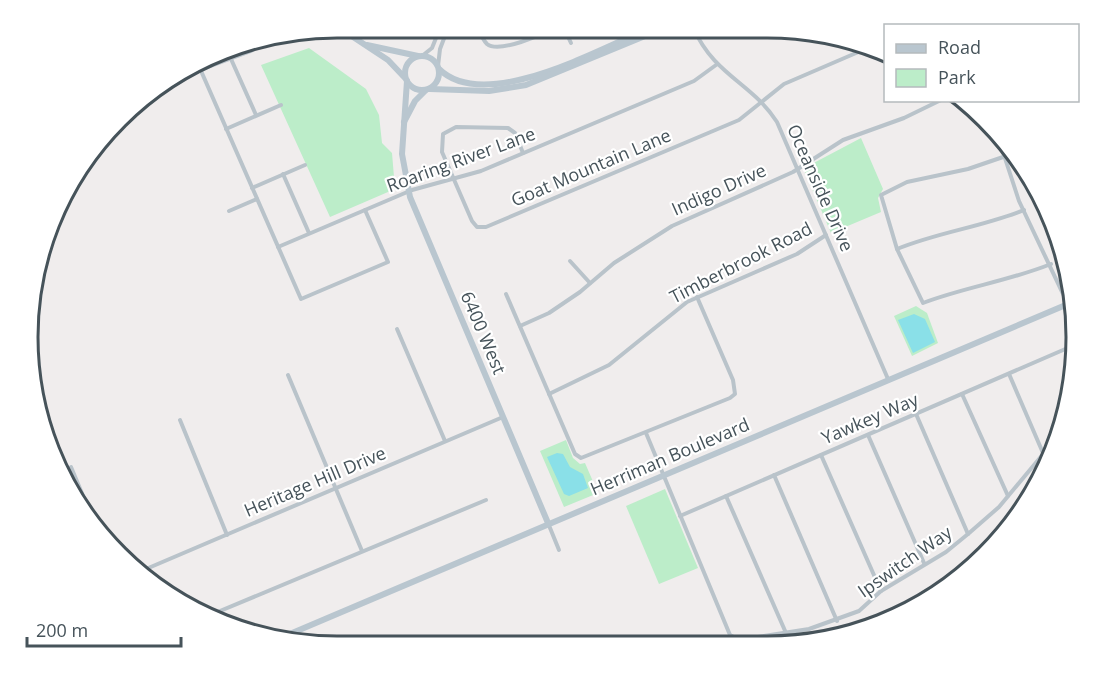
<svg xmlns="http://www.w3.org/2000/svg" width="1103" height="673" viewBox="0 0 1103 673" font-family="'Open Sans',sans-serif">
<rect width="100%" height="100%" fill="#f0eded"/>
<g fill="#bcedc9">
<path d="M 309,48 L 366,89 L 379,115 L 382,143 L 392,153 L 395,189 L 330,217 L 261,65 Z"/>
<path d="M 861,138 L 883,189 L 878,198 L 881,212 L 831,233 L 805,172 L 808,166 Z"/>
<path d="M 916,306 L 927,313 L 938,343 L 912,356 L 894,316 Z"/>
<path d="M 566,440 L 573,458 L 580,464 L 585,463 L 598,493 L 564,507 L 540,451 Z"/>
<path d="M 665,489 L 698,568 L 659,584 L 626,506 Z"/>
</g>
<g fill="#8ae0e8">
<path d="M 914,314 L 925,319 L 935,342 L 913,353 L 898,320 Z"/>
<path d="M 557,453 L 563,454 L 570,467 L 583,474 L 588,488 L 569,496 L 564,494 L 547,457 Z"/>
</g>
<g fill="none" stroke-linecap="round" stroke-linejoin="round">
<g stroke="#b9c3ca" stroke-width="4">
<path d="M 478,28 C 480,33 483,40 487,44 C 499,54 543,34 555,28"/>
<path d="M 564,28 L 571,43"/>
<path d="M 694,29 C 714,75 753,84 777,122 L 888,379"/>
<path d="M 422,56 L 432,48 L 440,28"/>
<path d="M 231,59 L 256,115"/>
<path d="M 198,64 L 301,299 L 388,262 L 365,210"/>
<path d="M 438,66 L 440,49 L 448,28"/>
<path d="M 200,70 L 251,51 L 256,47 L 257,40"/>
<path d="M 226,129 L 281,105"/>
<path d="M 1000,143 L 1019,201 L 1072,313"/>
<path d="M 523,153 L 515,133 L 508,128 L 456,127 L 443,134 L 442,152 L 472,221 L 477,227 L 486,227 L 739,120 L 784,84 L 870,47"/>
<path d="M 1006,156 L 968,169 L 907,182 L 881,195 L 897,249 L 923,303 C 965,287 1009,281 1051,264"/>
<path d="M 283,174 L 309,233"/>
<path d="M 252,188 L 305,165"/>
<path d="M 229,211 L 257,199"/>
<path d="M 278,247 L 412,190 L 481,171 L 694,81 L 716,65"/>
<path d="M 897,249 C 938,232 982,227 1024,210"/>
<path d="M 570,261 L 590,283"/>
<path d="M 506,294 L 575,454 L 581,458 L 730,398 L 735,394 L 733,380 L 697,297"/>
<path d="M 520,326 L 549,313 L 580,292 L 614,263 L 672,226 L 793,172 L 843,140 L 904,118 L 941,100"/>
<path d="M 397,329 L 445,441"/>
<path d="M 1009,374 L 1043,453"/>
<path d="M 288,375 L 362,551"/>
<path d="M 549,394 L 609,365 L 687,302 L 797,254 L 826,235"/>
<path d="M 962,394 L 1008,496"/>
<path d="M 916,414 L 968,534"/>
<path d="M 180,420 L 227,535"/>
<path d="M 646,433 L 730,635 L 739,640 L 809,629 L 859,611 L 881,591 L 946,552 L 968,534 L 999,507 L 1054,441"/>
<path d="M 868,435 L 924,563"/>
<path d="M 821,455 L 881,591"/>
<path d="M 71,467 L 96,527"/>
<path d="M 774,475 L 837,621"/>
<path d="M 726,496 L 786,633"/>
<path d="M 680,516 L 1070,347"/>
<path d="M 548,523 L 559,550"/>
<path d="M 139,572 L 503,417"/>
<path d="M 208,616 L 486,500"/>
</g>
<g stroke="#b9c6cf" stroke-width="6">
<path d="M 338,27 L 388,60 L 405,78"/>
<path d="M 367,45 L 418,56"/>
<circle cx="422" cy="73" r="17"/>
<path d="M 439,69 C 485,114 599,49 648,29"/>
<path d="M 407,81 L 402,154 L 410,197 L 548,523"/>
<path d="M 430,89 L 489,91 L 526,85 L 662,29"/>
<path d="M 404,122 L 415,101 L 425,91"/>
<path d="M 278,639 L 1068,304"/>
</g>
</g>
<g text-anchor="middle" stroke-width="4.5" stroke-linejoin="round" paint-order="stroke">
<g font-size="18" fill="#46535a" stroke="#fff">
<text transform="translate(461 160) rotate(-20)" y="6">Roaring River Lane</text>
<text transform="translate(591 168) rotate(-23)" y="6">Goat Mountain Lane</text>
<text transform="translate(820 188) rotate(66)" y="6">Oceanside Drive</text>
<text transform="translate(719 190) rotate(-24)" y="6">Indigo Drive</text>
<text transform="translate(741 263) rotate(-27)" y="6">Timberbrook Road</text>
<text transform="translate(483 333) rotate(67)" y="6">6400 West</text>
<text transform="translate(870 419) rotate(-23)" y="6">Yawkey Way</text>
<text transform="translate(670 457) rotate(-23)" y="6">Herriman Boulevard</text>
<text transform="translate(315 482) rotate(-23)" y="6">Heritage Hill Drive</text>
<text transform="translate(905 562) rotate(-35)" y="6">Ipswitch Way</text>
</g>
</g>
<path d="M0 0H1103V673H0ZM337 38H767A299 299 0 0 1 1066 337V337A299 299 0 0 1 767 636H337A299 299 0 0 1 38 337V337A299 299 0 0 1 337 38Z" fill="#fff" fill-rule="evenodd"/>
<path fill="none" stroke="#46535a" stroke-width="3" d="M337 38H767A299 299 0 0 1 1066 337V337A299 299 0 0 1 767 636H337A299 299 0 0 1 38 337V337A299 299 0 0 1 337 38Z"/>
<rect x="884" y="24" width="195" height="78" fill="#ffffff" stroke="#b5babd" stroke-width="1.5"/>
<rect x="896" y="44" width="30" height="9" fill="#b9c6cf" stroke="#b5babd" stroke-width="1.5"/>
<text x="938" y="54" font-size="18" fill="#46535a">Road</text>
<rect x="896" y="69" width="30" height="18" fill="#bcedc9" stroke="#b5babd" stroke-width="1.5"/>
<text x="938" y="84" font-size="18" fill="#46535a">Park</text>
<path d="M27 637v9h154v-9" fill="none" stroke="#46535a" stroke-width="3"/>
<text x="36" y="637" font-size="18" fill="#46535a" stroke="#ffffff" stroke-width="4.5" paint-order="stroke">200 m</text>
</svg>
